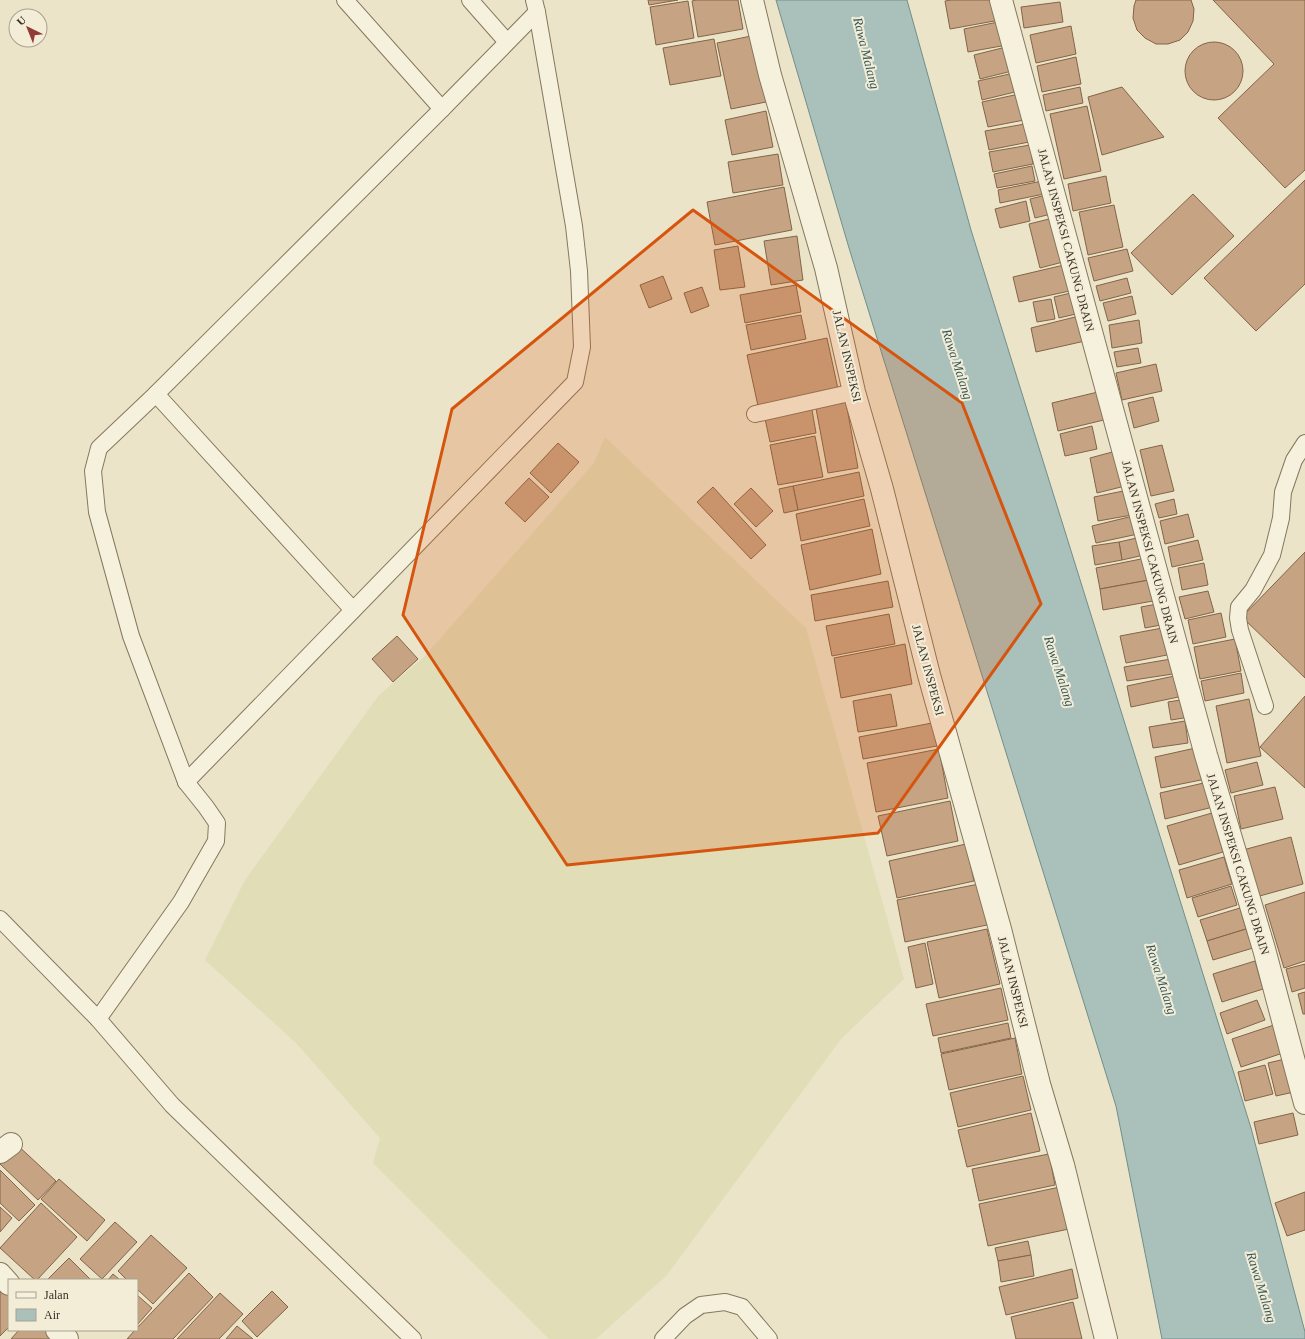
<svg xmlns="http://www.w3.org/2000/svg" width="1305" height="1339" viewBox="0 0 1305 1339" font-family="Georgia,serif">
<rect width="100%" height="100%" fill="#ebe4c9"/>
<path fill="#e0ddb7" d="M 605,437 L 806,628 L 904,979 L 841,1039 L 667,1275 L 596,1339 L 549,1339 L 373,1163 L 380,1138 L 296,1043 L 205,960 L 245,880 L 379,695 L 423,658 L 594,463 Z"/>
<path fill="#aac0bb" stroke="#718e89" d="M 776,0 L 907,0 L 971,230 L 1251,1128 L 1305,1332 L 1305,1339 L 1162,1339 L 1116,1106 L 849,248 Z"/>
<g fill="#c6a483" stroke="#836447">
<path d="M 648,0 L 678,0 L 649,5 Z"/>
<path d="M 696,0 L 738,0 L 743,29 L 698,37 L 692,1 Z"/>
<path d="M 951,0 L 997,0 L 1000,20 L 950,29 L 945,1 Z"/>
<path d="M 1136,0 L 1191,0 L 1194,9 L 1193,21 L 1188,32 L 1180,40 L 1168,44 L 1156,44 L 1145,38 L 1137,30 L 1133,18 L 1134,6 Z"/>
<path d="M 1213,0 L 1305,0 L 1305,170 L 1285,188 L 1218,118 L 1274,64 Z"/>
<path d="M 688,1 L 694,38 L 656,45 L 650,7 Z"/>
<path d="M 1060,2 L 1063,22 L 1024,28 L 1021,7 Z"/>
<path d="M 1003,21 L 1007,45 L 968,52 L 964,29 Z"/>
<path d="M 1071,26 L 1076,54 L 1036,63 L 1030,35 Z"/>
<path d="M 756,35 L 771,101 L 731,109 L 717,43 Z"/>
<path d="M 714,39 L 721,76 L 670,85 L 663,48 Z"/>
<circle cx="1214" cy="71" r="29"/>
<path d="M 1010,46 L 1016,70 L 980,79 L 974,55 Z"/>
<path d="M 1076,57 L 1081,84 L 1042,92 L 1037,66 Z"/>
<path d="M 1014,73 L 1019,91 L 982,100 L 978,81 Z"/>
<path d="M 1080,87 L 1083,103 L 1046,111 L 1043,95 Z"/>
<path d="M 1122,87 L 1164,137 L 1102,155 L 1088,97 Z"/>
<path d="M 1019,94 L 1024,120 L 988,127 L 982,102 Z"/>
<path d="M 1087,106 L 1101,171 L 1064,179 L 1050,114 Z"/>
<path d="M 766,111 L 773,147 L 732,155 L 725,120 Z"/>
<path d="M 1025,124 L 1029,142 L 989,150 L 985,131 Z"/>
<path d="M 1030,145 L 1033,164 L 993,172 L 989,152 Z"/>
<path d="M 778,154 L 783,185 L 733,193 L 728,162 Z"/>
<path d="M 1032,166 L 1035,181 L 997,188 L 994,174 Z"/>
<path d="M 1106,176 L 1111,203 L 1073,211 L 1068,184 Z"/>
<path d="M 1305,180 L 1305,284 L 1256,331 L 1204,278 Z"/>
<path d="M 1042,181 L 1044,194 L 1000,203 L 998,190 Z"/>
<path d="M 784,187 L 792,230 L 715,245 L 707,202 Z"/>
<path d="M 1193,194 L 1234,236 L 1172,295 L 1131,253 Z"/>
<path d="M 1046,195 L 1051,214 L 1035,218 L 1030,199 Z"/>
<path d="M 1026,201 L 1030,221 L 1000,228 L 995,209 Z"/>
<path d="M 1114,205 L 1123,247 L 1088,255 L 1079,212 Z"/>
<path d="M 1053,218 L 1063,262 L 1040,268 L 1029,224 Z"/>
<path d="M 797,236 L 803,280 L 771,285 L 764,241 Z"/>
<path d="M 738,246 L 745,287 L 720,290 L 714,250 Z"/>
<path d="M 1127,249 L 1133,271 L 1094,281 L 1088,258 Z"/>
<path d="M 1068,264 L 1074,290 L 1019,302 L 1013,277 Z"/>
<path d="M 663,276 L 672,299 L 649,308 L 640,285 Z"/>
<path d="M 1127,278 L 1131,293 L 1100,301 L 1096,286 Z"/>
<path d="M 796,285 L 801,312 L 745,323 L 740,295 Z"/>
<path d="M 702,287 L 709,306 L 691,313 L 684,293 Z"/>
<path d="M 1075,292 L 1080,313 L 1059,318 L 1054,297 Z"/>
<path d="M 1132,296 L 1136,314 L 1108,321 L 1103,303 Z"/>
<path d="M 1051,299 L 1055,319 L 1037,322 L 1033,302 Z"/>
<path d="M 801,315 L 806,339 L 751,350 L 746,325 Z"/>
<path d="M 1079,316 L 1085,341 L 1036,352 L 1031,328 Z"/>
<path d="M 1139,320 L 1142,343 L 1112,348 L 1109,325 Z"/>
<path d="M 827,338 L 838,389 L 758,406 L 747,355 Z"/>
<path d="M 1138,348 L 1141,363 L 1117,367 L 1114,352 Z"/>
<path d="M 1156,364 L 1162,391 L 1122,400 L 1116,373 Z"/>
<path d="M 1102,391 L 1108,419 L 1058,431 L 1052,403 Z"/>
<path d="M 845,397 L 858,468 L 828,473 L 815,403 Z"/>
<path d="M 1153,397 L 1159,421 L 1134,428 L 1128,403 Z"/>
<path d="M 811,404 L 816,433 L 770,442 L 764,414 Z"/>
<path d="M 1092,426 L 1097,449 L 1065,456 L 1060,434 Z"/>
<path d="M 815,436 L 823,477 L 778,485 L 770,445 Z"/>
<path d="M 558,443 L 579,462 L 551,493 L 530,473 Z"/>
<path d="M 1162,445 L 1174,491 L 1151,496 L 1140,450 Z"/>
<path d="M 1116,451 L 1125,486 L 1097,493 L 1090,458 Z"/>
<path d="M 859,472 L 864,496 L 798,510 L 793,486 Z"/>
<path d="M 529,478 L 549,497 L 525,522 L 505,503 Z"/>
<path d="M 793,486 L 798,510 L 784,513 L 779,489 Z"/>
<path d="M 713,487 L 766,545 L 751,559 L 697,502 Z"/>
<path d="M 751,488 L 773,511 L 756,527 L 734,504 Z"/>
<path d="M 1128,490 L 1132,515 L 1098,521 L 1094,497 Z"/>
<path d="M 864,499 L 870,526 L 801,541 L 796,514 Z"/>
<path d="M 1174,499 L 1177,514 L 1159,518 L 1155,504 Z"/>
<path d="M 1188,514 L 1194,537 L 1165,544 L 1160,521 Z"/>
<path d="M 1133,516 L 1138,534 L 1096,543 L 1092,526 Z"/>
<path d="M 872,529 L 881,574 L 810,590 L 801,545 Z"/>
<path d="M 1141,537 L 1144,555 L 1122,560 L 1119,542 Z"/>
<path d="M 1198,540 L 1203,560 L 1172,567 L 1168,547 Z"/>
<path d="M 1119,542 L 1122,560 L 1095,565 L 1092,546 Z"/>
<path d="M 1305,552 L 1305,678 L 1242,617 Z"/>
<path d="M 1146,558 L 1149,580 L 1100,589 L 1096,568 Z"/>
<path d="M 1204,563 L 1208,585 L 1182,590 L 1178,568 Z"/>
<path d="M 1149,580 L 1153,601 L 1103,610 L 1100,589 Z"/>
<path d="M 888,581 L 893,607 L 815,621 L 811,595 Z"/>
<path d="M 1208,591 L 1214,612 L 1185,619 L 1179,597 Z"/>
<path d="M 1157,604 L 1161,625 L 1145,628 L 1141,607 Z"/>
<path d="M 1221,613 L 1226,637 L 1193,644 L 1188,620 Z"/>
<path d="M 889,614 L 895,644 L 832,656 L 826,626 Z"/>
<path d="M 1162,628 L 1167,655 L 1126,663 L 1120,636 Z"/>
<path d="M 397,636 L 418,659 L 393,682 L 372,659 Z"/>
<path d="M 1235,639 L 1241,671 L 1200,679 L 1194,647 Z"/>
<path d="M 905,644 L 912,684 L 841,698 L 834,658 Z"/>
<path d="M 1171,659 L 1173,674 L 1127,681 L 1124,667 Z"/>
<path d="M 1241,673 L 1244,693 L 1205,701 L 1201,681 Z"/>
<path d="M 1179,675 L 1183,696 L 1131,707 L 1127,686 Z"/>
<path d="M 891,694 L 897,726 L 858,732 L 853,701 Z"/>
<path d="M 1305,696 L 1305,788 L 1260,747 Z"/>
<path d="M 1187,699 L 1190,717 L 1171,720 L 1168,702 Z"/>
<path d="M 1249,699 L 1261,756 L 1227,763 L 1216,706 Z"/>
<path d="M 1185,721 L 1188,743 L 1153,748 L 1149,727 Z"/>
<path d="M 932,723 L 937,746 L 863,759 L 859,737 Z"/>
<path d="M 1200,747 L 1206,779 L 1161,788 L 1155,757 Z"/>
<path d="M 939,749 L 948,798 L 876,812 L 867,763 Z"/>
<path d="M 1257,762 L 1263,785 L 1231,793 L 1225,770 Z"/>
<path d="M 1208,782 L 1213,807 L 1165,819 L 1160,793 Z"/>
<path d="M 1275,787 L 1283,819 L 1241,829 L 1234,796 Z"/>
<path d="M 950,801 L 958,841 L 887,856 L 878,816 Z"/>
<path d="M 1212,813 L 1223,852 L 1179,865 L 1167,826 Z"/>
<path d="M 1291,837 L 1303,884 L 1256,897 L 1243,850 Z"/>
<path d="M 966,844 L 974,881 L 897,898 L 889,861 Z"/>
<path d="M 1224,857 L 1232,884 L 1187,898 L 1179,870 Z"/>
<path d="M 979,884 L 987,925 L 905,942 L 897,900 Z"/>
<path d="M 1231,886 L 1237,905 L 1198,917 L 1192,898 Z"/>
<path d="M 1305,892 L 1305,961 L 1284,968 L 1265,905 Z"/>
<path d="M 1240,908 L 1246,929 L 1207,941 L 1200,920 Z"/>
<path d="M 987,929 L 1000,984 L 939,998 L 927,942 Z"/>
<path d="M 1246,929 L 1253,948 L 1213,960 L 1207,941 Z"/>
<path d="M 925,943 L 933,984 L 916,988 L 908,947 Z"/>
<path d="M 1255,961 L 1263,989 L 1222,1002 L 1213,974 Z"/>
<path d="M 1305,964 L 1305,988 L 1292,992 L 1286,969 Z"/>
<path d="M 1001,988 L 1008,1020 L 933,1036 L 926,1004 Z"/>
<path d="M 1305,992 L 1305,1014 L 1303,1014 L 1298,994 Z"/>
<path d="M 1257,1000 L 1265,1020 L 1227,1034 L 1220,1013 Z"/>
<path d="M 1008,1023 L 1011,1038 L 941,1053 L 938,1038 Z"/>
<path d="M 1277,1024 L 1286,1052 L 1241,1067 L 1232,1039 Z"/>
<path d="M 1015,1038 L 1022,1074 L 949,1090 L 941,1054 Z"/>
<path d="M 1285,1059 L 1294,1092 L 1276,1096 L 1268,1063 Z"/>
<path d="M 1265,1065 L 1273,1094 L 1245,1101 L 1238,1072 Z"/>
<path d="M 1023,1076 L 1031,1110 L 958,1127 L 950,1093 Z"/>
<path d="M 1031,1113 L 1040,1151 L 967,1167 L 958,1130 Z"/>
<path d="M 1293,1113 L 1298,1135 L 1259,1144 L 1254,1122 Z"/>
<path d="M 14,1142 L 56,1181 L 38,1200 L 0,1164 L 0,1157 Z"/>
<path d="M 1049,1154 L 1055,1185 L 979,1201 L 972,1169 Z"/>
<path d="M 0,1170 L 35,1205 L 19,1221 L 0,1203 Z"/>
<path d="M 59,1179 L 105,1220 L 87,1241 L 41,1199 Z"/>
<path d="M 1060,1187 L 1069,1229 L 988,1246 L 979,1204 Z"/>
<path d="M 1305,1192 L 1305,1230 L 1287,1236 L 1275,1203 Z"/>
<path d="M 41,1203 L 77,1237 L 37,1280 L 35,1280 L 0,1248 Z"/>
<path d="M 0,1207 L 12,1218 L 0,1232 Z"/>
<path d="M 115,1222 L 137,1242 L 102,1279 L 80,1259 Z"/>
<path d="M 151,1235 L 187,1268 L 153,1304 L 137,1289 L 137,1280 L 127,1280 L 118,1271 Z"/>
<path d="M 1028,1241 L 1031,1255 L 998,1261 L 995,1248 Z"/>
<path d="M 1031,1255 L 1034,1276 L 1001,1282 L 998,1261 Z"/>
<path d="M 69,1258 L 91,1280 L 47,1280 Z"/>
<path d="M 1072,1269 L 1078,1298 L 1006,1315 L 999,1287 Z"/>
<path d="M 189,1273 L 213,1297 L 173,1339 L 127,1339 L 135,1330 L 137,1330 L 137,1328 Z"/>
<path d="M 113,1274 L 120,1280 L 108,1280 Z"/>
<path d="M 0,1284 L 9,1291 L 9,1327 L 0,1336 Z"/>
<path d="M 272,1291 L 288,1307 L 257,1337 L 242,1321 Z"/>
<path d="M 220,1293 L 243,1314 L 219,1339 L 177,1339 Z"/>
<path d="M 137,1295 L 152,1308 L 137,1325 Z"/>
<path d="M 1073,1302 L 1082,1339 L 1016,1339 L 1011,1317 Z"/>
<path d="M 237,1326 L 253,1339 L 226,1339 Z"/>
<path d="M 19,1330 L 52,1330 L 62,1339 L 11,1339 Z"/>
</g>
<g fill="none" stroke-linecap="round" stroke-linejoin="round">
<g stroke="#86775f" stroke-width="18">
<g id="service">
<path d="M 345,0 L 442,109"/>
<path d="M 470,0 L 507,42"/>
<path d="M 156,394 L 353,610"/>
<path d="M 755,414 L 854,392"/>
<path d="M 1265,706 L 1240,630 L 1238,618 L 1239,607 L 1253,590 L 1272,555 L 1281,518 L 1283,492 L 1294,460 L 1305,443"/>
<path d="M 186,782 L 575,382 L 582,347 L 579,271 L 574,226 L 537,12"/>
<path d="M 0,919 L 98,1019 L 172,1105 L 413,1339"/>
<path d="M 98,1019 L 181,902 L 216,841 L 217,823 L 206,807 L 186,782 L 131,636 L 97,512 L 93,471 L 99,448 L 156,394 L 442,109 L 537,12 L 534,0"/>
<path d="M 663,1339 L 685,1316 L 701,1305 L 725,1302 L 742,1307 L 769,1339"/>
</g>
</g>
<g stroke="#86775f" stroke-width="24">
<g id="minor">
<path d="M 752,0 L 770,75 L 826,268 L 854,392 L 882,489 L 929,675 L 1000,929 L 1039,1084 L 1063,1165 L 1106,1339"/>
<path d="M 1001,0 L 1206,755 L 1264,949 L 1305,1103"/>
<path d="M 0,1152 L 11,1144"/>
<path d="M 0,1274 L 9,1284"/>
<path d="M 57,1330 L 67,1339"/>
</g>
</g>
<use href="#service" stroke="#f6f1dc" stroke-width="16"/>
<use href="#minor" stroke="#f6f1dc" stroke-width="22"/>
</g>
<path fill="#d6550e" fill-opacity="0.2" stroke="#d6550e" stroke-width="3" stroke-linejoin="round" d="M 693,210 L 962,403 L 1041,604 L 878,833 L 567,865 L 403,615 L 452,409 Z"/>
<g text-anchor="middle" stroke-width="4" stroke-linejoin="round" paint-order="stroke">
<g font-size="12" fill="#382e22" stroke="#f3edd8">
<text transform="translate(1066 240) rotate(75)" y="4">JALAN INSPEKSI CAKUNG DRAIN</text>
<text transform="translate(847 356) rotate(77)" y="4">JALAN INSPEKSI</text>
<text transform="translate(1150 552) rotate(75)" y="4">JALAN INSPEKSI CAKUNG DRAIN</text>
<text transform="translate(928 670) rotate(75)" y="4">JALAN INSPEKSI</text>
<text transform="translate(1238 864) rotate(73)" y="4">JALAN INSPEKSI CAKUNG DRAIN</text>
<text transform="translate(1013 982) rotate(76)" y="4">JALAN INSPEKSI</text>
</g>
<g font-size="13" font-style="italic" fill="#325656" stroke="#f3edd8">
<text transform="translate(867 53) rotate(76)" y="5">Rawa Malang</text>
<text transform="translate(958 364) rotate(72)" y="5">Rawa Malang</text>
<text transform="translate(1060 671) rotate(72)" y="5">Rawa Malang</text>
<text transform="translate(1162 979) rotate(72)" y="5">Rawa Malang</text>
<text transform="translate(1262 1287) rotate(73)" y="5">Rawa Malang</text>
</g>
</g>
<rect x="8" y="1279" width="130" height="52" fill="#f3edd8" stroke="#a8a18f"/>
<rect x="16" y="1292" width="20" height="6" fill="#f6f1dc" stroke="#a8a18f"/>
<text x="44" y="1299" font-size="12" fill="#382e22">Jalan</text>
<rect x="16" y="1309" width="20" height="12" fill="#aac0bb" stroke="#a8a18f"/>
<text x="44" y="1319" font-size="12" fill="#382e22">Air</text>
<g transform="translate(28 28) rotate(317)"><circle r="19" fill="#f3edd8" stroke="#a8a18f"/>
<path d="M0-3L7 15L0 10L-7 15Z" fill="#903b35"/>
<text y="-6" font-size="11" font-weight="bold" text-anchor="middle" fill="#382e22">U</text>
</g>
</svg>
